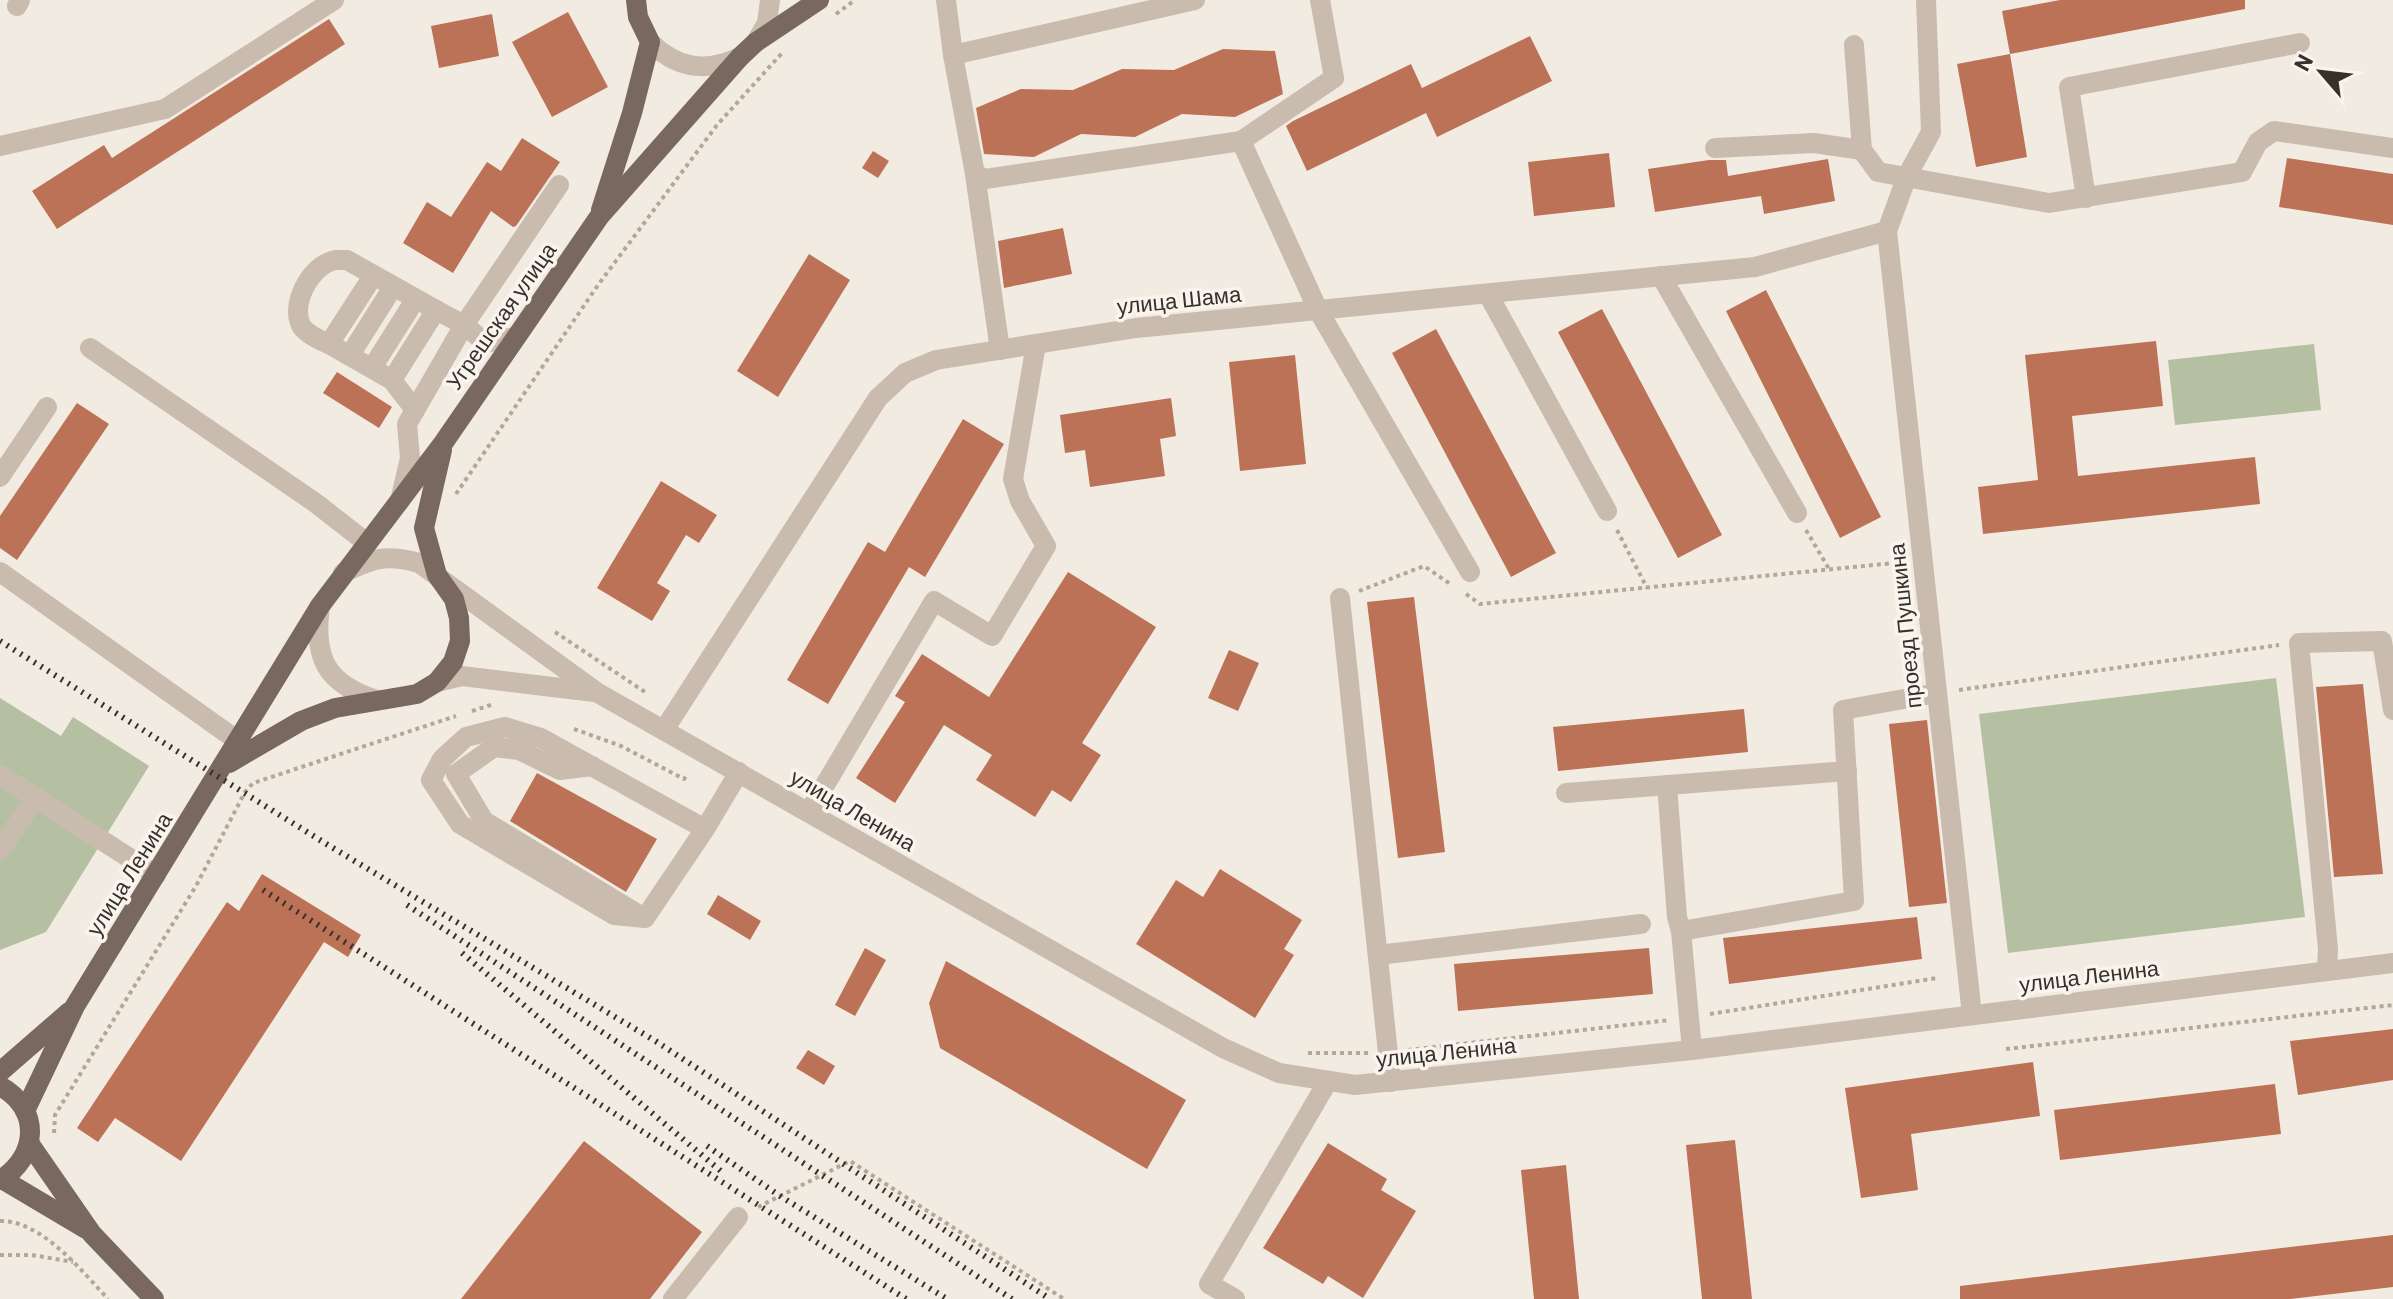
<svg xmlns="http://www.w3.org/2000/svg" width="2393" height="1299" viewBox="0 0 2393 1299" font-family="Barlow,sans-serif">
<rect width="100%" height="100%" fill="#f2ebe2"/>
<g fill="#b5c0a3">
<path d="M 2314,344 L 2321,410 L 2175,425 L 2168,360 Z"/>
<path d="M 2276,678 L 2305,917 L 2008,953 L 1979,714 Z"/>
<path d="M 0,698 L 61,736 L 73,717 L 149,766 L 46,932 L 0,950 Z"/>
</g>
<g fill="#bb7256">
<path d="M 2060,0 L 2245,0 L 2245,9 L 2010,54 L 2002,11 Z"/>
<path d="M 568,12 L 608,87 L 552,117 L 512,42 Z"/>
<path d="M 492,14 L 499,56 L 439,68 L 431,26 Z"/>
<path d="M 329,19 L 345,44 L 57,229 L 32,191 L 104,145 L 112,158 Z"/>
<path d="M 1530,36 L 1552,81 L 1437,137 L 1426,113 L 1307,171 L 1286,126 L 1293,121 L 1411,64 L 1422,88 Z"/>
<path d="M 1223,49 L 1275,51 L 1283,94 L 1235,117 L 1182,114 L 1135,137 L 1081,134 L 1034,157 L 984,154 L 976,108 L 1021,89 L 1073,90 L 1122,69 L 1174,70 Z"/>
<path d="M 2010,54 L 2027,157 L 1976,167 L 1957,64 Z"/>
<path d="M 522,138 L 560,162 L 516,226 L 513,227 L 491,211 L 453,273 L 403,243 L 427,202 L 451,217 L 487,162 L 501,171 Z"/>
<path d="M 873,151 L 889,161 L 878,178 L 862,168 Z"/>
<path d="M 1609,153 L 1615,207 L 1534,216 L 1528,162 Z"/>
<path d="M 2287,158 L 2393,174 L 2393,225 L 2279,207 Z"/>
<path d="M 1828,159 L 1835,201 L 1764,214 L 1761,196 L 1655,212 L 1648,169 L 1709,160 L 1726,160 L 1728,176 Z"/>
<path d="M 1063,228 L 1072,274 L 1004,288 L 998,241 Z"/>
<path d="M 809,254 L 850,280 L 778,397 L 737,371 Z"/>
<path d="M 1766,290 L 1881,517 L 1840,538 L 1726,311 Z"/>
<path d="M 1602,309 L 1722,535 L 1678,558 L 1558,332 Z"/>
<path d="M 1436,329 L 1556,553 L 1511,577 L 1392,353 Z"/>
<path d="M 2156,341 L 2163,406 L 2072,416 L 2078,476 L 2255,457 L 2260,504 L 1983,534 L 1978,487 L 2038,480 L 2025,355 Z"/>
<path d="M 1295,355 L 1306,464 L 1240,471 L 1229,362 Z"/>
<path d="M 337,372 L 392,407 L 379,428 L 323,393 Z"/>
<path d="M 1171,398 L 1176,436 L 1160,439 L 1165,476 L 1090,487 L 1085,450 L 1065,453 L 1060,415 Z"/>
<path d="M 77,403 L 109,424 L 17,560 L 0,548 L 0,516 Z"/>
<path d="M 963,419 L 1004,444 L 925,577 L 909,567 L 828,704 L 787,680 L 868,542 L 885,552 Z"/>
<path d="M 661,481 L 717,515 L 699,543 L 686,535 L 657,583 L 670,591 L 652,621 L 597,588 Z"/>
<path d="M 1068,572 L 1156,627 L 1082,743 L 1101,755 L 1071,802 L 1052,790 L 1035,817 L 976,780 L 992,755 L 944,725 L 895,803 L 856,778 L 905,702 L 895,696 L 922,654 L 989,697 Z"/>
<path d="M 1414,597 L 1445,852 L 1398,858 L 1367,602 Z"/>
<path d="M 1229,650 L 1259,663 L 1238,711 L 1208,698 Z"/>
<path d="M 2363,684 L 2383,874 L 2334,877 L 2316,687 Z"/>
<path d="M 1744,709 L 1748,752 L 1558,771 L 1553,727 Z"/>
<path d="M 1927,720 L 1947,903 L 1909,907 L 1889,724 Z"/>
<path d="M 537,773 L 657,839 L 626,892 L 510,821 Z"/>
<path d="M 1220,869 L 1302,920 L 1284,949 L 1294,955 L 1255,1018 L 1136,944 L 1176,880 L 1203,897 Z"/>
<path d="M 262,874 L 361,935 L 348,957 L 324,942 L 181,1161 L 115,1118 L 98,1142 L 77,1128 L 227,902 L 239,911 Z"/>
<path d="M 718,895 L 761,921 L 750,940 L 707,914 Z"/>
<path d="M 1917,917 L 1922,959 L 1729,984 L 1723,938 Z"/>
<path d="M 865,948 L 886,960 L 855,1016 L 835,1005 Z"/>
<path d="M 1649,948 L 1653,994 L 1458,1011 L 1454,964 Z"/>
<path d="M 946,961 L 1186,1100 L 1147,1169 L 940,1048 L 929,1003 Z"/>
<path d="M 2393,1029 L 2393,1080 L 2298,1095 L 2290,1041 Z"/>
<path d="M 808,1050 L 835,1066 L 824,1085 L 796,1068 Z"/>
<path d="M 2033,1062 L 2040,1116 L 1911,1134 L 1918,1190 L 1861,1198 L 1845,1088 Z"/>
<path d="M 2275,1084 L 2281,1134 L 2060,1160 L 2054,1110 Z"/>
<path d="M 1735,1140 L 1752,1299 L 1702,1299 L 1686,1145 Z"/>
<path d="M 584,1141 L 702,1232 L 650,1299 L 461,1299 Z"/>
<path d="M 1328,1143 L 1387,1179 L 1381,1190 L 1416,1211 L 1363,1298 L 1328,1276 L 1323,1284 L 1263,1248 Z"/>
<path d="M 1566,1165 L 1579,1299 L 1534,1299 L 1521,1170 Z"/>
<path d="M 2393,1235 L 2393,1287 L 2290,1299 L 1960,1299 L 1960,1286 Z"/>
</g>
<g fill="none" stroke-linecap="round" stroke-linejoin="round">
<g stroke="#b5a698" stroke-width="4" stroke-dasharray="4 4" stroke-linecap="butt">
<path d="M 836,14 L 855,0"/>
<path d="M 456,494 L 598,285 L 717,125 L 783,52"/>
<path d="M 1617,530 L 1647,588"/>
<path d="M 1806,530 L 1829,569"/>
<path d="M 1359,591 L 1424,566 L 1452,585"/>
<path d="M 1466,594 L 1480,604 L 1904,562"/>
<path d="M 555,632 L 648,694"/>
<path d="M 1959,690 L 2279,645"/>
<path d="M 472,711 L 494,704"/>
<path d="M 574,729 L 621,746 L 684,779 L 687,775"/>
<path d="M 1710,1014 L 1937,978"/>
<path d="M 2006,1049 L 2393,1005"/>
<path d="M 1408,1050 L 1670,1020"/>
<path d="M 1308,1053 L 1368,1053"/>
<path d="M 54,1133 L 55,1115 L 196,886 L 245,792 L 253,783 L 456,716"/>
<path d="M 758,1207 L 850,1161 L 1064,1299"/>
<path d="M 0,1221 C 41,1220 82,1271 108,1299"/>
<path d="M 0,1255 L 32,1255 L 73,1262"/>
</g>
<g stroke="#c9bcae" stroke-width="20">
<path d="M 946,0 L 953,55 L 975,174 L 985,179 L 1241,141"/>
<path d="M 1320,0 L 1334,78 L 1241,141 L 1318,310 L 1470,572"/>
<path d="M 1926,0 L 1931,132 L 1907,176 L 1887,231 L 1972,1015"/>
<path d="M 17,6 L 20,0"/>
<path d="M 650,42 C 677,69 706,73 740,57"/>
<path d="M 756,42 L 767,23 L 770,0"/>
<path d="M 1854,45 L 1862,150 L 1878,172 L 2049,203 L 2242,172 L 2258,142 L 2274,131 L 2393,148"/>
<path d="M 953,55 L 1195,0"/>
<path d="M 0,146 L 165,109 L 334,0"/>
<path d="M 1715,148 L 1814,143 L 1862,150"/>
<path d="M 975,174 L 1000,350"/>
<path d="M 2086,198 L 2069,87 L 2300,43"/>
<path d="M 373,276 L 329,344 L 392,380"/>
<path d="M 1661,276 L 1797,513"/>
<path d="M 1488,294 L 1607,511"/>
<path d="M 329,344 C 320,340 308,335 302,327 C 289,306 310,265 335,260 C 339,260 343,260 347,260 L 436,310"/>
<path d="M 90,348 L 317,504 L 367,543"/>
<path d="M 350,355 L 393,287"/>
<path d="M 372,368 L 415,300"/>
<path d="M 415,410 L 392,380 L 436,310 L 464,325 L 559,185"/>
<path d="M 0,477 L 47,407"/>
<path d="M 400,501 L 410,458 L 407,424 L 464,325 L 486,343 L 514,337"/>
<path d="M 0,572 L 238,741"/>
<path d="M 343,573 C 373,558 386,554 419,563 L 598,693 L 1223,1048 L 1279,1073 L 1355,1085 L 1692,1050 L 2393,963"/>
<path d="M 1340,598 L 1391,1082"/>
<path d="M 320,606 C 313,658 326,684 377,700"/>
<path d="M 437,682 L 462,676 L 594,692"/>
<path d="M 664,730 L 878,398 L 905,373 L 936,360 L 1136,328 L 1755,267 L 1887,231"/>
<path d="M 592,766 L 560,770 L 519,750 L 494,747 L 456,774 L 484,821 L 641,916"/>
<path d="M 0,775 L 156,875"/>
<path d="M 1667,785 L 1677,917 L 1681,931"/>
<path d="M 1566,793 L 1847,771"/>
<path d="M 809,812 L 934,601 L 992,636 L 1046,546 L 1020,501 L 1013,479 L 1036,344"/>
<path d="M 705,829 L 541,738 L 505,727 L 466,737 L 442,759 L 431,780 L 460,824 L 614,915 L 645,918 L 705,829 L 739,772"/>
<path d="M 0,850 L 35,798"/>
<path d="M 1378,955 L 1641,924"/>
<path d="M 2327,970 L 2328,949 L 2299,643 L 2382,641 L 2393,710"/>
<path d="M 1692,1050 L 1681,931 L 1854,901 L 1843,710 L 1937,693"/>
<path d="M 673,1299 L 738,1217"/>
<path d="M 1235,1299 L 1209,1284 L 1328,1081"/>
</g>
<g stroke="#79685f" stroke-width="20">
<path d="M 601,210 L 632,113 L 650,42 L 638,17 L 636,0"/>
<path d="M 229,763 L 301,721 L 335,708 L 417,694 L 437,682 L 453,662 L 460,641 L 459,618 L 454,599 L 437,575 L 424,528 L 442,450"/>
<path d="M 0,1072 L 69,1012"/>
<path d="M 0,1086 C 42,1109 38,1157 0,1180"/>
<path d="M 25,1111 L 75,1006 L 320,606 L 444,442 L 599,217 L 740,57 L 756,42 L 819,0"/>
<path d="M 29,1143 L 92,1234 L 154,1299"/>
<path d="M 2,1179 L 86,1229"/>
</g>
<g stroke="#39302c" stroke-width="6" stroke-dasharray="2 6" stroke-linecap="butt">
<path d="M 0,641 L 328,845 L 657,1042 L 1050,1299"/>
<path d="M 263,890 L 906,1299"/>
<path d="M 407,905 L 1012,1299"/>
<path d="M 462,953 L 722,1172"/>
<path d="M 707,1146 L 780,1196 L 947,1299"/>
</g>
</g>
<g text-anchor="middle" stroke-width="7" stroke-linejoin="round" paint-order="stroke">
<g font-size="22" fill="#39302c" stroke="#f9f5ee">
<text transform="translate(1179 300) rotate(-6)" y="8">улица Шама</text>
<text transform="translate(501 316) rotate(-55)" y="8">Угрешская улица</text>
<text transform="translate(1905 626) rotate(-96)" y="8">проезд Пушкина</text>
<text transform="translate(853 810) rotate(30)" y="8">улица Ленина</text>
<text transform="translate(129 874) rotate(-58)" y="8">улица Ленина</text>
<text transform="translate(2089 976) rotate(-7)" y="8">улица Ленина</text>
<text transform="translate(1446 1052) rotate(-6)" y="8">улица Ленина</text>
</g>
</g>
<g transform="translate(2321 72) rotate(298)" stroke="#f9f5ee" stroke-width="6" paint-order="stroke">
<path d="M0-6L14 30L0 20L-14 30Z" fill="#39302c"/>
<text y="-12" font-size="22" font-weight="bold" text-anchor="middle" fill="#39302c">N</text>
</g>
</svg>
